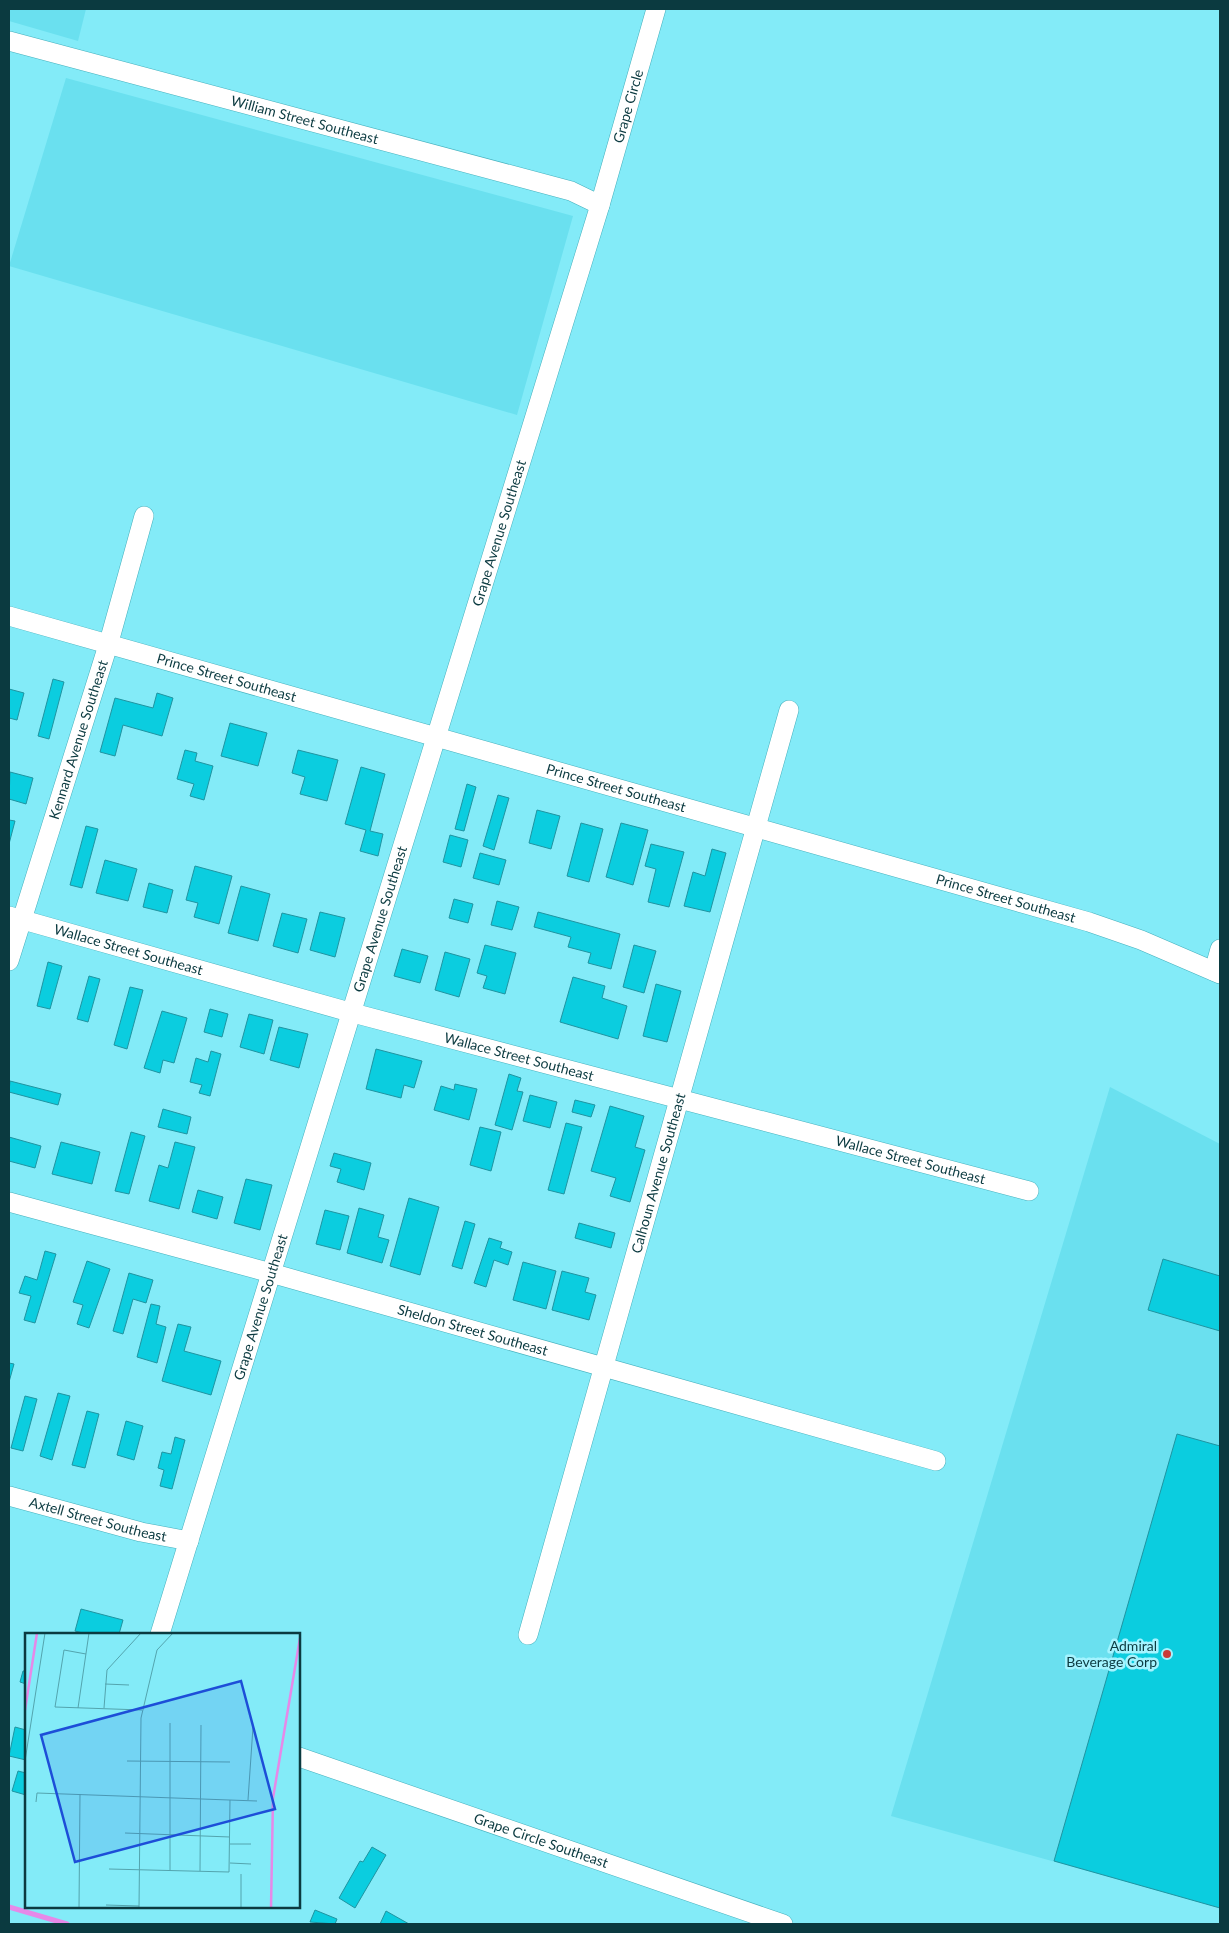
<svg xmlns="http://www.w3.org/2000/svg" width="1229" height="1933" viewBox="0 0 1229 1933" font-family="Lato,sans-serif">
<rect width="100%" height="100%" fill="#83ebf8"/>
<g fill="#6ae0ef">
<path d="M 9,9 L 86,9 L 78,41 L 9,21 Z"/>
<path d="M 66,78 L 573,216 L 517,415 L 9,266 Z"/>
<path d="M 1110,1087 L 1220,1144 L 1220,1908 L 891,1816 Z"/>
</g>
<g fill="none" stroke-linecap="round" stroke-linejoin="round">
<path stroke="#e689e8" stroke-width="5" d="M 9,1907 L 67,1924"/>
</g>
<g fill="#0bcddf" stroke="#1f94a1">
<path d="M 53,679 L 64,682 L 49,739 L 38,736 Z"/>
<path d="M 9,689 L 24,693 L 17,720 L 9,718 Z"/>
<path d="M 157,693 L 173,698 L 162,736 L 123,725 L 115,756 L 100,752 L 115,698 L 153,708 Z"/>
<path d="M 230,723 L 267,733 L 258,766 L 221,756 Z"/>
<path d="M 185,750 L 197,753 L 195,761 L 213,766 L 204,800 L 190,796 L 194,784 L 177,779 Z"/>
<path d="M 298,750 L 338,760 L 327,801 L 300,794 L 305,777 L 292,773 Z"/>
<path d="M 361,767 L 385,774 L 370,831 L 383,834 L 378,856 L 360,851 L 366,830 L 345,824 Z"/>
<path d="M 10,772 L 33,778 L 26,804 L 9,799 Z"/>
<path d="M 467,784 L 476,787 L 464,831 L 455,829 Z"/>
<path d="M 498,795 L 509,798 L 494,850 L 483,846 Z"/>
<path d="M 537,810 L 560,816 L 551,849 L 529,843 Z"/>
<path d="M 9,820 L 15,821 L 9,844 Z"/>
<path d="M 581,823 L 603,829 L 589,882 L 567,876 Z"/>
<path d="M 621,823 L 648,830 L 633,885 L 606,877 Z"/>
<path d="M 86,826 L 98,829 L 82,888 L 70,885 Z"/>
<path d="M 450,835 L 468,840 L 461,867 L 443,862 Z"/>
<path d="M 651,844 L 684,852 L 669,907 L 648,902 L 656,869 L 645,866 Z"/>
<path d="M 712,849 L 726,853 L 710,912 L 684,906 L 693,872 L 705,876 Z"/>
<path d="M 480,853 L 506,860 L 499,885 L 473,878 Z"/>
<path d="M 105,860 L 137,869 L 128,901 L 96,893 Z"/>
<path d="M 195,866 L 232,876 L 219,924 L 194,917 L 198,903 L 186,900 Z"/>
<path d="M 149,883 L 173,890 L 167,913 L 143,907 Z"/>
<path d="M 241,886 L 270,894 L 258,941 L 228,933 Z"/>
<path d="M 454,899 L 473,904 L 468,923 L 449,918 Z"/>
<path d="M 497,901 L 519,907 L 512,930 L 491,925 Z"/>
<path d="M 320,912 L 345,918 L 335,957 L 310,950 Z"/>
<path d="M 538,912 L 620,934 L 611,969 L 588,963 L 591,953 L 568,947 L 571,937 L 534,927 Z"/>
<path d="M 282,913 L 307,919 L 298,953 L 273,946 Z"/>
<path d="M 485,945 L 516,953 L 505,994 L 483,988 L 487,976 L 477,973 Z"/>
<path d="M 634,945 L 656,951 L 644,993 L 623,987 Z"/>
<path d="M 402,949 L 428,956 L 420,983 L 394,976 Z"/>
<path d="M 445,952 L 470,959 L 459,997 L 435,990 Z"/>
<path d="M 48,962 L 62,966 L 50,1009 L 37,1006 Z"/>
<path d="M 89,976 L 100,979 L 88,1022 L 77,1019 Z"/>
<path d="M 573,977 L 605,986 L 602,998 L 627,1006 L 618,1039 L 560,1022 Z"/>
<path d="M 656,984 L 681,991 L 667,1042 L 643,1036 Z"/>
<path d="M 130,987 L 143,990 L 127,1049 L 114,1045 Z"/>
<path d="M 210,1009 L 228,1014 L 222,1037 L 204,1032 Z"/>
<path d="M 162,1011 L 187,1018 L 174,1063 L 163,1060 L 160,1073 L 144,1068 Z"/>
<path d="M 249,1014 L 273,1020 L 264,1054 L 240,1047 Z"/>
<path d="M 279,1027 L 308,1034 L 299,1068 L 270,1060 Z"/>
<path d="M 376,1049 L 422,1061 L 414,1088 L 404,1085 L 401,1098 L 366,1089 Z"/>
<path d="M 211,1051 L 221,1054 L 210,1096 L 199,1093 L 202,1085 L 190,1082 L 196,1058 L 208,1062 Z"/>
<path d="M 509,1074 L 521,1078 L 517,1091 L 523,1092 L 512,1130 L 495,1125 Z"/>
<path d="M 10,1081 L 61,1094 L 58,1105 L 9,1092 Z"/>
<path d="M 455,1084 L 477,1089 L 469,1120 L 434,1110 L 441,1086 L 454,1090 Z"/>
<path d="M 530,1095 L 557,1102 L 550,1128 L 523,1121 Z"/>
<path d="M 575,1100 L 595,1105 L 591,1117 L 572,1112 Z"/>
<path d="M 610,1106 L 644,1116 L 635,1147 L 645,1150 L 630,1202 L 610,1196 L 616,1178 L 591,1171 Z"/>
<path d="M 163,1109 L 191,1117 L 187,1134 L 158,1127 Z"/>
<path d="M 566,1123 L 582,1127 L 564,1194 L 548,1190 Z"/>
<path d="M 480,1127 L 501,1132 L 491,1171 L 470,1165 Z"/>
<path d="M 131,1132 L 145,1136 L 129,1194 L 115,1191 Z"/>
<path d="M 9,1137 L 41,1146 L 35,1168 L 9,1161 Z"/>
<path d="M 61,1142 L 100,1152 L 92,1184 L 52,1174 Z"/>
<path d="M 175,1142 L 195,1147 L 179,1209 L 149,1201 L 159,1165 L 168,1168 Z"/>
<path d="M 334,1153 L 371,1163 L 364,1190 L 337,1182 L 341,1169 L 330,1166 Z"/>
<path d="M 246,1179 L 272,1185 L 260,1230 L 234,1223 Z"/>
<path d="M 198,1190 L 223,1197 L 217,1219 L 192,1212 Z"/>
<path d="M 409,1198 L 439,1207 L 420,1275 L 390,1266 Z"/>
<path d="M 359,1208 L 384,1215 L 378,1237 L 389,1240 L 382,1263 L 347,1253 Z"/>
<path d="M 325,1210 L 349,1216 L 340,1250 L 316,1244 Z"/>
<path d="M 465,1221 L 475,1224 L 462,1269 L 452,1266 Z"/>
<path d="M 579,1223 L 615,1233 L 611,1248 L 575,1238 Z"/>
<path d="M 489,1238 L 502,1242 L 500,1248 L 512,1252 L 508,1265 L 494,1260 L 486,1287 L 474,1283 Z"/>
<path d="M 45,1251 L 56,1254 L 35,1323 L 24,1320 L 31,1296 L 19,1293 L 25,1276 L 37,1280 Z"/>
<path d="M 1163,1259 L 1220,1276 L 1220,1331 L 1148,1310 Z"/>
<path d="M 87,1261 L 110,1269 L 89,1328 L 77,1324 L 83,1305 L 73,1302 Z"/>
<path d="M 523,1262 L 556,1271 L 546,1309 L 513,1300 Z"/>
<path d="M 562,1271 L 589,1278 L 585,1292 L 596,1295 L 589,1320 L 552,1310 Z"/>
<path d="M 129,1273 L 153,1280 L 146,1303 L 133,1299 L 123,1334 L 113,1331 Z"/>
<path d="M 151,1304 L 160,1306 L 156,1324 L 166,1327 L 157,1363 L 137,1357 Z"/>
<path d="M 178,1324 L 191,1327 L 184,1351 L 221,1361 L 211,1395 L 162,1381 Z"/>
<path d="M 9,1363 L 14,1364 L 9,1382 Z"/>
<path d="M 58,1393 L 70,1396 L 52,1460 L 40,1456 Z"/>
<path d="M 25,1396 L 37,1399 L 23,1451 L 11,1448 Z"/>
<path d="M 87,1411 L 99,1414 L 85,1468 L 72,1465 Z"/>
<path d="M 126,1421 L 143,1426 L 134,1460 L 117,1455 Z"/>
<path d="M 1177,1434 L 1220,1446 L 1220,1908 L 1054,1861 Z"/>
<path d="M 175,1437 L 185,1440 L 172,1489 L 160,1486 L 164,1470 L 158,1468 L 162,1452 L 171,1454 Z"/>
<path d="M 81,1609 L 123,1620 L 119,1634 L 87,1634 L 75,1631 Z"/>
<path d="M 23,1671 L 26,1671 L 26,1684 L 20,1682 Z"/>
<path d="M 15,1727 L 26,1730 L 26,1760 L 9,1756 Z"/>
<path d="M 18,1771 L 26,1773 L 26,1795 L 12,1791 Z"/>
<path d="M 372,1847 L 386,1855 L 355,1908 L 339,1898 L 360,1861 L 363,1862 Z"/>
<path d="M 315,1910 L 337,1919 L 335,1924 L 310,1922 Z"/>
<path d="M 386,1911 L 409,1924 L 380,1924 Z"/>
</g>
<g fill="none" stroke-linecap="round" stroke-linejoin="round">
<g stroke="#45b0bd" stroke-width="20">
<g id="street">
<path id="s1" d="M 9,41 L 571,191 L 600,205"/>
<path id="s2" d="M 9,616 L 1089,922 L 1141,940 L 1220,974"/>
<path id="s3" d="M 9,916 L 353,1013 L 1029,1191"/>
<path id="s4" d="M 9,961 L 109,642 L 144,516"/>
<path d="M 1214,971 L 1220,949"/>
<path id="s5" d="M 9,1202 L 271,1273 L 936,1461"/>
<path id="s6" d="M 9,1496 L 141,1532 L 189,1541"/>
<path id="s7" d="M 160,1634 L 600,205 L 656,9"/>
<path id="s8" d="M 528,1635 L 789,710"/>
<path id="s9" d="M 299,1757 L 783,1924"/>
</g>
</g>
<use href="#street" stroke="#fff" stroke-width="19"/>
</g>
<circle fill="#ca3b38" stroke="#a5f4ff" stroke-width="2" cx="1167" cy="1654" r="5"/>
<g text-anchor="middle" stroke-width="5" stroke-linejoin="round" paint-order="stroke">
<g font-size="14" fill="#0b3a40" stroke="#a5f4ff">
<text dy="5" stroke="none"><textPath href="#s7" startOffset="1598">Grape Circle</textPath></text>
<text dy="5" stroke="none"><textPath href="#s1" startOffset="306">William Street Southeast</textPath></text>
<text dy="5" stroke="none"><textPath href="#s7" startOffset="1152">Grape Avenue Southeast</textPath></text>
<text dy="5" stroke="none"><textPath href="#s2" startOffset="226">Prince Street Southeast</textPath></text>
<text dy="5" stroke="none"><textPath href="#s4" startOffset="232">Kennard Avenue Southeast</textPath></text>
<text dy="5" stroke="none"><textPath href="#s2" startOffset="631">Prince Street Southeast</textPath></text>
<text dy="5" stroke="none"><textPath href="#s2" startOffset="1036">Prince Street Southeast</textPath></text>
<text dy="5" stroke="none"><textPath href="#s7" startOffset="748">Grape Avenue Southeast</textPath></text>
<text dy="5" stroke="none"><textPath href="#s3" startOffset="124">Wallace Street Southeast</textPath></text>
<text dy="5" stroke="none"><textPath href="#s3" startOffset="529">Wallace Street Southeast</textPath></text>
<text dy="5" stroke="none"><textPath href="#s3" startOffset="934">Wallace Street Southeast</textPath></text>
<text dy="5" stroke="none"><textPath href="#s8" startOffset="480">Calhoun Avenue Southeast</textPath></text>
<text dy="5" stroke="none"><textPath href="#s7" startOffset="342">Grape Avenue Southeast</textPath></text>
<text dy="5" stroke="none"><textPath href="#s5" startOffset="481">Sheldon Street Southeast</textPath></text>
<text dy="5" stroke="none"><textPath href="#s6" startOffset="92">Axtell Street Southeast</textPath></text>
<text dy="5" stroke="none"><textPath href="#s9" startOffset="256">Grape Circle Southeast</textPath></text>
</g>
<g font-size="14" fill="#0b3a40" stroke="#a5f4ff" text-anchor="end">
<text x="1157" y="1651">Admiral<tspan x="1157" dy="16">Beverage Corp</tspan></text>
</g>
</g>
<g transform="translate(25 1633)">
<rect width="275" height="275" fill="#83ebf8"/>
<path fill="none" stroke="#e689e8" stroke-width="2.5" d="M 0,77 L 12,0M 246,275 L 248,165 L 275,5"/>
<path fill="none" stroke="#53a4ae" stroke-width="1" d="M 61,21 L 39,17 L 30,74 L 117,77M 80,51 L 104,52M 53,75 L 64,0M 79,75 L 82,37 L 116,0M 0,128 L 20,0M 102,128 L 205,129M 223,167 L 228,94M 11,169 L 12,160 L 232,168M 100,200 L 205,204M 205,211 L 226,211M 205,230 L 226,231M 84,236 L 204,239 L 205,167M 145,237 L 145,90M 175,238 L 176,92M 216,241 L 216,275M 81,272 L 114,273M 54,275 L 55,161M 114,275 L 116,85 L 132,17 L 148,0"/>
<path fill="#1d4ed8" fill-opacity="0.15" stroke="#1d4ed8" stroke-width="2.5" d="M 216,48 L 250,176 L 50,229 L 16,102 Z"/>
<rect width="275" height="275" fill="none" stroke="#0b3a40" stroke-width="2.5"/>
</g>
<rect width="1229" height="1933" fill="none" stroke="#0b3a40" stroke-width="20"/>
</svg>
